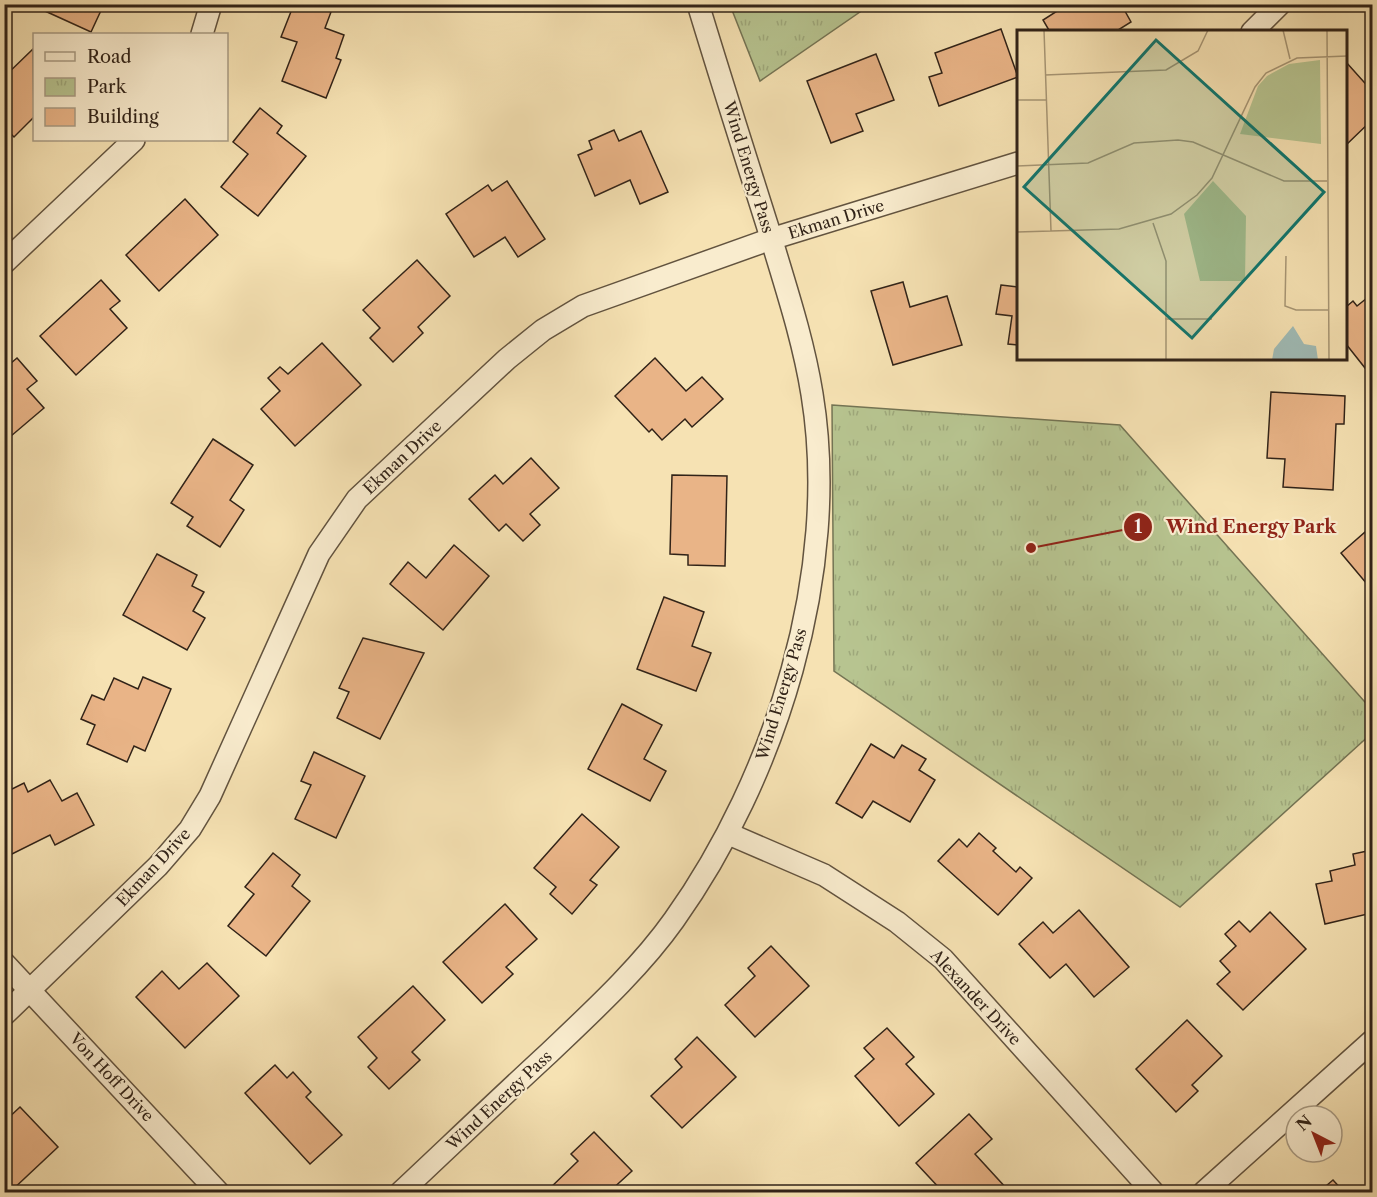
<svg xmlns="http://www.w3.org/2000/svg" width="1377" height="1197" viewBox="0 0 1377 1197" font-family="'Libre Caslon Text',serif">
<defs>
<pattern id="park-tufts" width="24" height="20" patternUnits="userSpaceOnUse" patternTransform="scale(1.5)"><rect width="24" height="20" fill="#b7c490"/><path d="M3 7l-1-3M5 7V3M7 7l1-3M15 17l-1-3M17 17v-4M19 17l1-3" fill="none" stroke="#9ea87b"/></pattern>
</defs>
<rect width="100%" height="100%" fill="#f6e2b3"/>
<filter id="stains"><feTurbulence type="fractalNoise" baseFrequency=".00333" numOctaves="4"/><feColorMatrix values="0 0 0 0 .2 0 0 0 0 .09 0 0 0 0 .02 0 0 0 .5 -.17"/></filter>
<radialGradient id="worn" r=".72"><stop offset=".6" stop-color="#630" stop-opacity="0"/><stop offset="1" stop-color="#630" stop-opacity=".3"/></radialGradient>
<g fill="url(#park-tufts)" stroke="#747454" stroke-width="1.5">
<path d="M 730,5 L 870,5 L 760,81 Z"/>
<path d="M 832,405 L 1120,425 L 1372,710 L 1372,733 L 1180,907 L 834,671 Z"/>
</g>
<g fill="#e9b487" stroke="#312318" stroke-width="1.5">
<path d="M 48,4 L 104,4 L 91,32 L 45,11 Z"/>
<path d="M 294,4 L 313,4 L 331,12 L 325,28 L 344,35 L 336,58 L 341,60 L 326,98 L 282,81 L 297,42 L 281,37 Z"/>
<path d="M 1068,4 L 1121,4 L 1131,22 L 1115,32 L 1050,32 L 1043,20 Z"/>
<path d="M 1001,29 L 1018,77 L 939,106 L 929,77 L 942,73 L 935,53 Z"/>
<path d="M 33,49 L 34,117 L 14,137 L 4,127 L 4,77 Z"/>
<path d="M 876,54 L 894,100 L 856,114 L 863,131 L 831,143 L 807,81 Z"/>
<path d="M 1346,62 L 1372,91 L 1372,120 L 1346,145 Z"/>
<path d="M 260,108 L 282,126 L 277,133 L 306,156 L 258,216 L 221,187 L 248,154 L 233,142 Z"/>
<path d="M 614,130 L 619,141 L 641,131 L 668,192 L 640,204 L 630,180 L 595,196 L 578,155 L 592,149 L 589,141 Z"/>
<path d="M 507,181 L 545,239 L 518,257 L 505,237 L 474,257 L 446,214 L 488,185 L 492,191 Z"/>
<path d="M 185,199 L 218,235 L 159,291 L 126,255 Z"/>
<path d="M 417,260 L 450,296 L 418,327 L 423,333 L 393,362 L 370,338 L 380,328 L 363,310 Z"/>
<path d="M 101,280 L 120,301 L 110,309 L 127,328 L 76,375 L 40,336 Z"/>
<path d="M 903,282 L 910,307 L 947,296 L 962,345 L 893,365 L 871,291 Z"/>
<path d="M 1001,285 L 1018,287 L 1018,345 L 1008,344 L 1012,316 L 996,314 Z"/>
<path d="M 1372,294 L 1372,370 L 1369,373 L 1346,344 L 1346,307 L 1353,301 L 1357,306 Z"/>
<path d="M 322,343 L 361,385 L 295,446 L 261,409 L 280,391 L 268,378 L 280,367 L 288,374 Z"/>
<path d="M 17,358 L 37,381 L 27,389 L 44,408 L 4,442 L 4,369 Z"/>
<path d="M 655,358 L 686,391 L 702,377 L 723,399 L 692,427 L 685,419 L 662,440 L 652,429 L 649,432 L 615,396 Z"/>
<path d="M 1271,392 L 1345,396 L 1344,424 L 1336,424 L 1333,490 L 1283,487 L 1285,459 L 1267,458 Z"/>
<path d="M 213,439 L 253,465 L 230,500 L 244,510 L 220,547 L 187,526 L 193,517 L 171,503 Z"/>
<path d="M 531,458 L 559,488 L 530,514 L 540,525 L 523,541 L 506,524 L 499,531 L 469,499 L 495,475 L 503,484 Z"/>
<path d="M 672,475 L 727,476 L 725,566 L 688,565 L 688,555 L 670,554 Z"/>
<path d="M 1372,526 L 1372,590 L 1341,553 Z"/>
<path d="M 454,545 L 489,576 L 443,630 L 390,584 L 408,562 L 426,578 Z"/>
<path d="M 157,554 L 197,575 L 192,586 L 204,592 L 193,611 L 205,618 L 187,650 L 123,615 Z"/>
<path d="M 664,597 L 704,612 L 692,646 L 711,653 L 696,691 L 637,669 Z"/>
<path d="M 363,638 L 424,653 L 380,739 L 337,718 L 349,692 L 339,688 Z"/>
<path d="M 143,677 L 171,689 L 145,751 L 134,746 L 127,762 L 87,744 L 95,725 L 81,719 L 92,695 L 104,700 L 114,678 L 138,689 Z"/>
<path d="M 622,704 L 662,725 L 644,759 L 666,771 L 650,801 L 588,769 Z"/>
<path d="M 871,744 L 894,758 L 902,745 L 926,759 L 919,770 L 935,780 L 910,822 L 873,801 L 862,818 L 836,803 Z"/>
<path d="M 314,752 L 365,776 L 336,838 L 295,819 L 311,785 L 301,781 Z"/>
<path d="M 50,780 L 62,801 L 77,793 L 94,825 L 55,845 L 50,835 L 10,855 L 4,843 L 4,793 L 24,783 L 28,792 Z"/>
<path d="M 582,814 L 619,847 L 590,880 L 597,885 L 572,914 L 550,894 L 556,887 L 534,868 Z"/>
<path d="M 979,833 L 996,848 L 993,851 L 1016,872 L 1020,867 L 1032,878 L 998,915 L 938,861 L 959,839 L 967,847 Z"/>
<path d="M 1372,850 L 1372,913 L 1325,924 L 1316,884 L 1332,881 L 1330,871 L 1355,865 L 1353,854 Z"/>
<path d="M 273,853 L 300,875 L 292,886 L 310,901 L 266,956 L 228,926 L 254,894 L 245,887 Z"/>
<path d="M 505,904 L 537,939 L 506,967 L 513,974 L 482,1003 L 443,962 Z"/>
<path d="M 1079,910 L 1129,967 L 1094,997 L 1066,964 L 1050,978 L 1019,944 L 1043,922 L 1053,933 Z"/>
<path d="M 1270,912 L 1306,949 L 1243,1010 L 1217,984 L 1230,972 L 1220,961 L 1236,946 L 1225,934 L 1239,921 L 1250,932 Z"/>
<path d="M 771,946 L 809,986 L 755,1037 L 725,1005 L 755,976 L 748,968 Z"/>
<path d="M 207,963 L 239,996 L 185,1048 L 136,997 L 162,971 L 179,989 Z"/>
<path d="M 413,986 L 445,1020 L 412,1052 L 420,1060 L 389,1089 L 368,1067 L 377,1058 L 358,1037 Z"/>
<path d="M 1187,1020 L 1222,1056 L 1192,1085 L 1198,1091 L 1176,1112 L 1136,1069 Z"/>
<path d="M 887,1028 L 914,1057 L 906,1064 L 934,1094 L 899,1126 L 855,1076 L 874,1059 L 864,1048 Z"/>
<path d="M 697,1037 L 736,1077 L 682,1128 L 651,1096 L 682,1067 L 675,1059 Z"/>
<path d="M 275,1065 L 287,1078 L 293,1072 L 311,1092 L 306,1097 L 342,1135 L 310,1164 L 245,1093 Z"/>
<path d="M 20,1107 L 58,1147 L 10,1192 L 4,1192 L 4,1122 Z"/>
<path d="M 969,1114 L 992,1139 L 975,1154 L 1007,1189 L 1003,1192 L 943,1192 L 916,1163 Z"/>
<path d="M 594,1132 L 632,1171 L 609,1192 L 549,1192 L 547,1191 L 578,1161 L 571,1154 Z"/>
<path d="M 1333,1180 L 1344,1192 L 1319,1192 Z"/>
</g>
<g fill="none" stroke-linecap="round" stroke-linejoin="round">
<g stroke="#62533f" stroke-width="24">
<g id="street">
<path d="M 1252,32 L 1280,4"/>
<path d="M 202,34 L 211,4"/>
<path d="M 4,263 L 134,140"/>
<path d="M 729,834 L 824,875 L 897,922 L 943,959 L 1153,1192"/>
<path d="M 4,963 L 218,1192"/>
<path d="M 4,1015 L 158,866 L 190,829 L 210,796 L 319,554 L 357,499 L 507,359 L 543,330 L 583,306 L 771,239 L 1018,163"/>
<path d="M 401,1192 C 450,1146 499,1099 549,1053 C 592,1012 640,968 674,920 C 776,777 841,571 812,394 C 803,338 785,285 769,231 C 745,155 721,80 698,4"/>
<path d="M 1204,1192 L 1372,1041"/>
</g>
</g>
<use href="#street" stroke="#f9ecce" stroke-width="21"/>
</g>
<g text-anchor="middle" stroke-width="4.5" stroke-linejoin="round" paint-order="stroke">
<g font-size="16" fill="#312318" stroke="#f9ecce">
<text transform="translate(749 167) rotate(73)" y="6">Wind Energy Pass</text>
<text transform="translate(836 219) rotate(-17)" y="6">Ekman Drive</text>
<text transform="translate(402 457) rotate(-43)" y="6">Ekman Drive</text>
<text transform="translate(781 694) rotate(-73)" y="6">Wind Energy Pass</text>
<text transform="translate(153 867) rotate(-47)" y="6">Ekman Drive</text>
<text transform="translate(976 997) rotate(47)" y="6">Alexander Drive</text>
<text transform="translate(112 1077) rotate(47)" y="6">Von Hoff Drive</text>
<text transform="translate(499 1100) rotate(-43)" y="6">Wind Energy Pass</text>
</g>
</g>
<g transform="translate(1017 30)">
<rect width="330" height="330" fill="#f6e2b3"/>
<path d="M 303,30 L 304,114 L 223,104 L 241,56 L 250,46 L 272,34 ZM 196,151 L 229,186 L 228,251 L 183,251 L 167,184 Z" fill="#b7c490"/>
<path d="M 276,296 L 287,314 L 299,316 L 301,330 L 255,330 L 257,319 Z" fill="#a0bcb7"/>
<path fill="none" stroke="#a79675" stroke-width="1.5" d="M 27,0 L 34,201M 266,0 L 273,29M 310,0 L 312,330M 28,45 L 149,40 L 181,21 L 191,0M 0,70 L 30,70M 0,136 L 71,133 L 117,113 L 161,110 L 176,112 L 267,151 L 310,151M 136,193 L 149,231 L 149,330M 0,202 L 102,199 L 154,184 L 180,165 L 195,148 L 238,57 L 249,43 L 280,28 L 330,26M 269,226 L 268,276 L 279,280 L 312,280M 148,289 L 195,289"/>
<path fill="#0f766e" fill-opacity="0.15" stroke="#0f766e" stroke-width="3" d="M 139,10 L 307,162 L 175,308 L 7,157 Z"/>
<rect width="330" height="330" fill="none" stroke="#312318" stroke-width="3"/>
</g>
<path fill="none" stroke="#8f2418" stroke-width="2" d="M1031 548L1138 527"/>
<g fill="#8f2418" stroke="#f9ecce" stroke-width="2">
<circle cx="1031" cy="548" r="6"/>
<circle cx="1138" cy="527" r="15"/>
</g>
<g font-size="18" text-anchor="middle" font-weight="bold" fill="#fff">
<text x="1138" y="533">1</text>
</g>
<g font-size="18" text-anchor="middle" font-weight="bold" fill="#8f2418" stroke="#f9ecce" stroke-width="4.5" stroke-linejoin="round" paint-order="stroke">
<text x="1251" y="533">Wind Energy Park</text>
</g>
<rect width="1377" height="1197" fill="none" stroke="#f6e2b3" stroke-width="24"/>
<rect x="6" y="6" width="1365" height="1185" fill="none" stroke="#312318" stroke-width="3"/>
<rect x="12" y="12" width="1353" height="1173" fill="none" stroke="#312318" stroke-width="1.5"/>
<rect x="33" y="33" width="195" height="108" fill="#f9ecce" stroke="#a99c85" stroke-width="1.5"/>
<rect x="45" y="52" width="30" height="9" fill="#f9ecce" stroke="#a99c85" stroke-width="1.5"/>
<text x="87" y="63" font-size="18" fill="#312318">Road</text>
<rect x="45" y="78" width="30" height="18" fill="url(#park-tufts)" stroke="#a99c85" stroke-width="1.5"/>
<text x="87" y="93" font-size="18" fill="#312318">Park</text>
<rect x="45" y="108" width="30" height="18" fill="#e9b487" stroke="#a99c85" stroke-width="1.5"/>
<text x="87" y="123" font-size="18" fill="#312318">Building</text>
<g transform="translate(1314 1134) rotate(318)"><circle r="28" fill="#f9ecce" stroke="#a99c85" stroke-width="1.5"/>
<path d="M0-4.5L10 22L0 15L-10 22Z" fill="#8f2418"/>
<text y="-9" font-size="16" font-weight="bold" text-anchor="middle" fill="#312318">N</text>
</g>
<rect width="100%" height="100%" filter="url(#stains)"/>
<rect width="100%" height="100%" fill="url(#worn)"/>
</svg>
